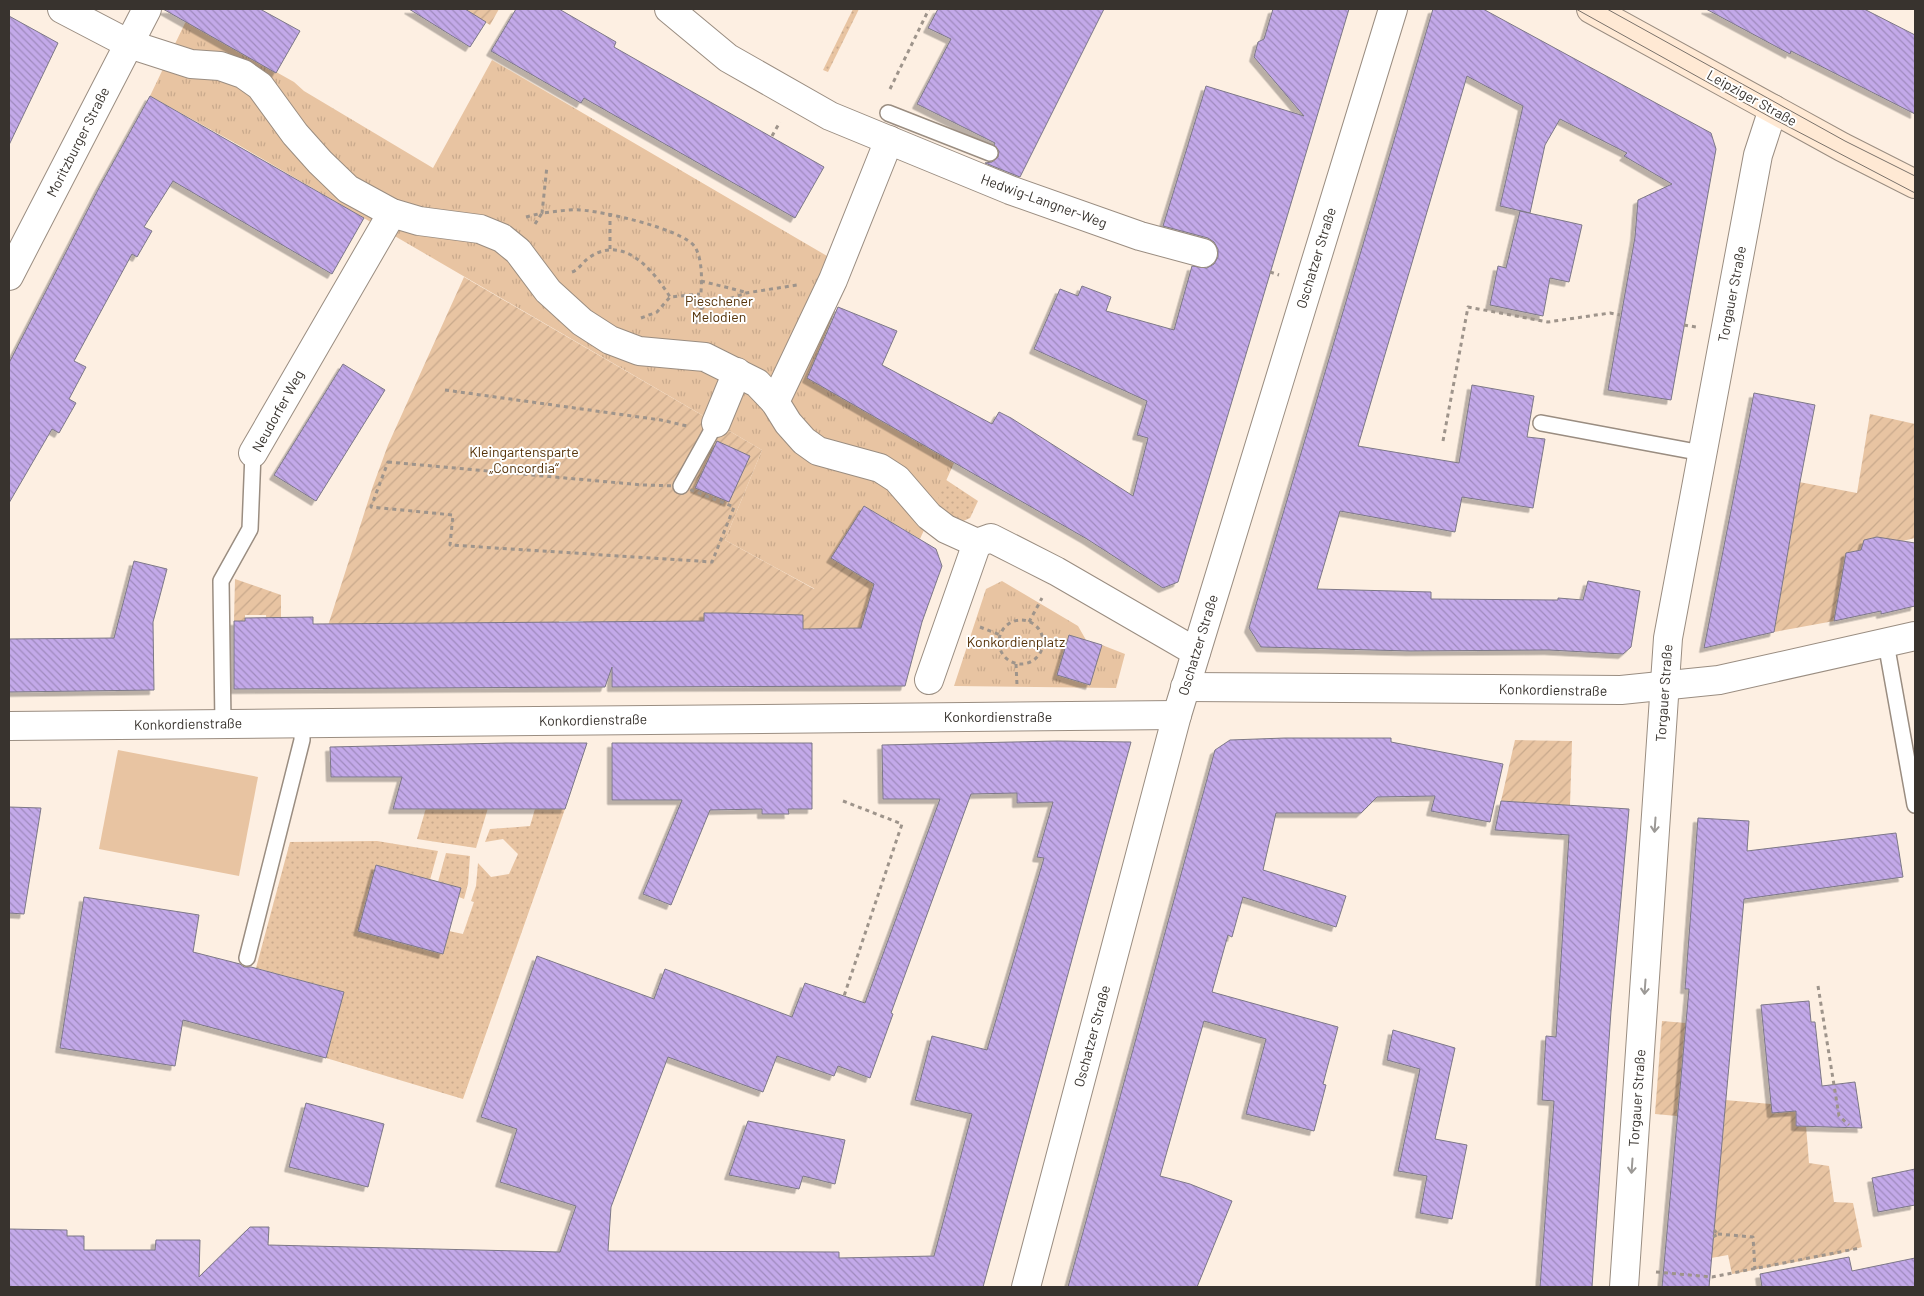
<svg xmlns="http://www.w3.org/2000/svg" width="1924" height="1296" viewBox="0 0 1924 1296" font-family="Barlow,sans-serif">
<defs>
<pattern id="grass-dots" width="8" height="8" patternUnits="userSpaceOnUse" patternTransform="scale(1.25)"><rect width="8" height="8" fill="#e8c4a2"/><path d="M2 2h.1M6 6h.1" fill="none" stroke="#c8a98c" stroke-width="1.8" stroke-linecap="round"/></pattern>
<pattern id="park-tufts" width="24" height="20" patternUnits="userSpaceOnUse" patternTransform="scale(1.25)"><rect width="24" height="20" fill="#e8c4a2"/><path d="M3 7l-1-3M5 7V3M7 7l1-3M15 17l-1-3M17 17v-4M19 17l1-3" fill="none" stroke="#c8a98c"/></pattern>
<pattern id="garden-furrows" width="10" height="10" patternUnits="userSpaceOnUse" patternTransform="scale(1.25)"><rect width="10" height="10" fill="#e8c4a2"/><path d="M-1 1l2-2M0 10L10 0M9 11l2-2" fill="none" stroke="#c8a98c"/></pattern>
<pattern id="building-back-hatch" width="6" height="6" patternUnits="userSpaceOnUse" patternTransform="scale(1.25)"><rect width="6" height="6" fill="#c3a9e9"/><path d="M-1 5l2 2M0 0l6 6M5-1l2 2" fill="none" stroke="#9f8abd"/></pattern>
<filter id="shadow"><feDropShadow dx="-4.5" dy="4.5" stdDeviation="0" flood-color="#0004"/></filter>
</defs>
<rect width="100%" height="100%" fill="#fdefe2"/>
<g fill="url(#grass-dots)">
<path d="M 853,9 L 859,9 L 828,72 L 823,70 Z"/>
<path d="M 919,462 L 978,501 L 970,518 L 959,523 L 948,519 L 918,481 Z"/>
<path d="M 426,808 L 488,808 L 476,848 L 417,839 Z"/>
<path d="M 535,809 L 565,809 L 463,1099 L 326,1058 L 344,992 L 256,968 L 290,842 L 377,841 L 438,851 L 430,880 L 376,865 L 358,931 L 443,954 L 449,931 L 463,934 L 474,902 L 471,901 L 476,886 L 478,863 L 491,877 L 509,874 L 518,854 L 503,839 L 485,842 L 490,829 L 530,826 Z"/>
<path d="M 446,853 L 470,856 L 468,884 L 464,899 L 459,897 L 461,888 L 438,882 Z"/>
</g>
<g fill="url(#park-tufts)">
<path d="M 186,21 L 294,82 L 304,91 L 433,168 L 492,60 L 851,270 L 808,378 L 954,463 L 920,539 L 864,506 L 815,589 L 725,540 L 762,450 L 235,143 L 150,96 Z"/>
<path d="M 1002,581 L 1078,626 L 1086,640 L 1069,635 L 1057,675 L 1089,685 L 1102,645 L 1125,654 L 1116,688 L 954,686 L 986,589 Z"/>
</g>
<g fill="url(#garden-furrows)">
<path d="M 465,9 L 499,9 L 490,25 Z"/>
<path d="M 464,277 L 762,450 L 725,540 L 814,589 L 831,558 L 874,584 L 861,628 L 803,629 L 803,615 L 704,613 L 704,624 L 584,631 L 583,621 L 559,621 L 558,632 L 485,623 L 348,624 L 325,635 L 373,486 L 388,445 Z"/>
<path d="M 1870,414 L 1915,424 L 1915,538 L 1886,545 L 1877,537 L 1864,540 L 1864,549 L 1846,554 L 1834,621 L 1774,632 L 1799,482 L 1857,493 Z"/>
<path d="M 235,579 L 281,595 L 281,632 L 267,632 L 266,615 L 245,615 L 245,621 L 234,621 Z"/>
<path d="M 1515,740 L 1572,741 L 1570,806 L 1501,801 Z"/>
<path d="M 1662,1021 L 1686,1023 L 1677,1116 L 1655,1114 Z"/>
<path d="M 1725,1100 L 1771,1104 L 1772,1113 L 1796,1111 L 1806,1126 L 1809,1163 L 1829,1166 L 1834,1202 L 1853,1203 L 1862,1247 L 1838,1254 L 1732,1274 L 1728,1255 L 1711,1258 Z"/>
</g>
<path fill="#e8c4a2" d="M 118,750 L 258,777 L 239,876 L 99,849 Z"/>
<g fill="url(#building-back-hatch)" stroke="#7d7887" fill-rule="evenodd" filter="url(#shadow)">
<path d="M 163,9 L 260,9 L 300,31 L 276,73 Z"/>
<path d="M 409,9 L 465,9 L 486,22 L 470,47 Z"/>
<path d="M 516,9 L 559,9 L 616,42 L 614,47 L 824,167 L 795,218 L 584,98 L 581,103 L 491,51 Z"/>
<path d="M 938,9 L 1104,9 L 1020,177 L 985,163 L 992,162 L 998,157 L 999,151 L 994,145 L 995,143 L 917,104 L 951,39 L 928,28 Z"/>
<path d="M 1273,9 L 1349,9 L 1178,582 L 1163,588 L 1087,539 L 807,378 L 838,307 L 897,331 L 882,365 L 992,424 L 999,412 L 1011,418 L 1133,496 L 1148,438 L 1137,435 L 1147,401 L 1034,349 L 1060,289 L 1078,296 L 1082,286 L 1111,297 L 1106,311 L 1174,330 L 1192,266 L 1207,268 L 1214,264 L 1218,257 L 1218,249 L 1214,242 L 1208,238 L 1163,226 L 1206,86 L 1304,116 L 1254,57 L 1258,42 L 1264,39 Z"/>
<path d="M 1433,9 L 1483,9 L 1711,133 L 1716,149 L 1671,400 L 1608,390 L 1635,237 L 1638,200 L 1672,184 L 1624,156 L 1627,153 L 1560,119 L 1545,145 L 1530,213 L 1500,206 L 1523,106 L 1467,76 L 1358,446 L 1459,463 L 1472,385 L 1534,396 L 1527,437 L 1545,439 L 1533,508 L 1462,497 L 1455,532 L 1340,511 L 1317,589 L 1431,592 L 1431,599 L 1558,600 L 1558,598 L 1583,600 L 1588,581 L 1640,591 L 1631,647 L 1623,654 L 1549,650 L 1410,651 L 1261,647 L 1249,628 Z"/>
<path d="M 1706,9 L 1864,9 L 1915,35 L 1915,114 L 1791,51 L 1790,54 Z"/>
<path d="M 9,16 L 58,43 L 9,145 Z"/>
<path d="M 150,96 L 364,218 L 332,274 L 173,181 L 144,227 L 152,231 L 137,257 L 132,254 L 74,361 L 86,367 L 69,399 L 76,403 L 59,433 L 52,429 L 9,503 L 9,363 L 100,186 Z"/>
<path d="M 1520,211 L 1582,225 L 1569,282 L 1550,278 L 1543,316 L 1490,305 L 1498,266 L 1506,268 Z"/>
<path d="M 343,364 L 385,390 L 316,501 L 274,475 Z"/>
<path d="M 1754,393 L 1815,405 L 1800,482 L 1774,632 L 1704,648 Z"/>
<path d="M 717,441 L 750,456 L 729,502 L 695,488 Z"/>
<path d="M 864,506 L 936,549 L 942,566 L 922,622 L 905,686 L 612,687 L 612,667 L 605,687 L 234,689 L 234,621 L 245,621 L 245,618 L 313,617 L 313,624 L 704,621 L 704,613 L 729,613 L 803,615 L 803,629 L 861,628 L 874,584 L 831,558 Z"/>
<path d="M 1877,537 L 1915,543 L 1915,606 L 1881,614 L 1881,611 L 1834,621 L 1846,553 L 1861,550 L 1864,540 Z"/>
<path d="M 134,561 L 167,569 L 153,622 L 154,690 L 9,692 L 9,639 L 114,638 Z"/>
<path d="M 1069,635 L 1102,645 L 1090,685 L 1057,675 Z"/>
<path d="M 1285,738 L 1391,738 L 1391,742 L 1503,764 L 1490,822 L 1431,811 L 1435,796 L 1377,797 L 1361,813 L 1276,813 L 1263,870 L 1346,896 L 1336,927 L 1243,897 L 1232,937 L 1228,935 L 1212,992 L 1338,1027 L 1323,1084 L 1326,1085 L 1314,1131 L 1246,1114 L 1266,1039 L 1204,1021 L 1160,1176 L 1190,1184 L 1232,1201 L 1197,1287 L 1068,1287 L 1215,750 L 1230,740 Z"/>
<path d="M 1057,741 L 1131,742 L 983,1287 L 9,1287 L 9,1229 L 67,1230 L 67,1236 L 84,1236 L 84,1250 L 155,1250 L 156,1240 L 200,1240 L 199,1277 L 250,1227 L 269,1227 L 268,1245 L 560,1252 L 576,1206 L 500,1182 L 517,1129 L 481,1117 L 537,956 L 654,999 L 665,969 L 792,1017 L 805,983 L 865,1003 L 940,799 L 883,799 L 882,745 ZM 1017,793 L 1017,803 L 1053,802 L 1037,857 L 1044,858 L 987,1050 L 932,1036 L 915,1100 L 972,1114 L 934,1256 L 839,1258 L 839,1252 L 608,1251 L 611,1207 L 668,1057 L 763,1092 L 777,1056 L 834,1076 L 838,1066 L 870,1078 L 893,1014 L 891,1013 L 971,794 Z"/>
<path d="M 506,743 L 587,743 L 565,809 L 393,809 L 402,777 L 331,777 L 330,747 Z"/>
<path d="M 612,743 L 812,743 L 812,809 L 788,809 L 789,814 L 762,814 L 762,809 L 710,810 L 671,905 L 643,894 L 682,800 L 612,800 Z"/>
<path d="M 1501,801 L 1629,809 L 1611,1011 L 1592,1287 L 1540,1287 L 1554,1101 L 1542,1100 L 1546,1036 L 1556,1037 L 1569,835 L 1495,830 Z"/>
<path d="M 9,807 L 41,808 L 24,914 L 9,913 Z"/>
<path d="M 1698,818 L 1749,821 L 1747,851 L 1896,833 L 1903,877 L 1744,899 L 1709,1287 L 1662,1287 L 1689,989 L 1685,989 Z"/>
<path d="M 376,865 L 461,888 L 443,954 L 358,931 Z"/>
<path d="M 84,897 L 199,915 L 193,952 L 240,964 L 244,967 L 251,967 L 344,992 L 326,1058 L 183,1020 L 175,1066 L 60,1048 Z"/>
<path d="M 1809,1001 L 1811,1022 L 1815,1022 L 1822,1086 L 1855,1082 L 1862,1128 L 1796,1126 L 1796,1111 L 1772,1113 L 1761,1005 Z"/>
<path d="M 1393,1030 L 1455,1048 L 1435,1139 L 1467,1145 L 1452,1219 L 1420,1213 L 1427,1176 L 1398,1171 L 1420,1069 L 1387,1060 Z"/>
<path d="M 306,1103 L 384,1124 L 368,1187 L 289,1167 Z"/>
<path d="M 748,1121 L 845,1140 L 835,1184 L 803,1176 L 799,1189 L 729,1175 Z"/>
<path d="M 1915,1169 L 1915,1205 L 1878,1212 L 1872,1178 Z"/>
<path d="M 1849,1257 L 1852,1271 L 1915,1258 L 1915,1287 L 1762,1287 L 1760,1274 Z"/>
</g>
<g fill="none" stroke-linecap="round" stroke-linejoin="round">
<g stroke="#9a8d81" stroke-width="18">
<g id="service">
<path d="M 888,113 L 990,153"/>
<path d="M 1541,423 L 1702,453"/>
<path d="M 681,486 L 716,423"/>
<path d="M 1886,643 L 1915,805"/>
<path d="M 223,724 L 221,581 L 250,529 L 253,453"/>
<path d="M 247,958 L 302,740 L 302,723"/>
</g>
</g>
<g stroke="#9a8d81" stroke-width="30">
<g id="minor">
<path d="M 62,9 L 129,44 L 191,64 L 220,66 L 243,74 L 260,86 L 295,134 L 320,162 L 348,189 L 392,213 L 419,221 L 480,229 L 502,238 L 518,251 L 548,291 L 582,322 L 610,340 L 639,351 L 705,357 L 757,383 L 775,402 L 788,423 L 804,441 L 818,451 L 880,468 L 897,479 L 929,516 L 946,529 L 977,543"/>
<path d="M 669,9 L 728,58 L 830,116 L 1010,190 L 1140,236 L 1203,253"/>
<path d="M 9,276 L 147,9"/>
<path d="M 775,402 L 833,280 L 889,140"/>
<path d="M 716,423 L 737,372"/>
<path d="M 253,453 L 392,213"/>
<path d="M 929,680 L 977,543 L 991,538 L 1056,571 L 1196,652"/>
<path d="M 1185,687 L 1621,690 L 1719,680 L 1915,636"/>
<path d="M 9,726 L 1177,715"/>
<path d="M 1026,1287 L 1177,715 L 1393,9"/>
<path d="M 1624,1287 L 1668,638 L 1758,155 L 1773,109"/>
</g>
</g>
<g stroke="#9a8d81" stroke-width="30">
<path id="secondary" d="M 1591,9 L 1842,147 L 1915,184"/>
</g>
<g stroke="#9e948b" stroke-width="3" stroke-dasharray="4 4" stroke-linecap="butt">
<path d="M 890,89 L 929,9"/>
<path d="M 772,136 L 780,122"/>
<path d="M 526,217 L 542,213 L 547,166"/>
<path d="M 535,224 L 542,213 C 555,212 568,209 580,210 C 602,211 683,229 695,247 C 706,265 701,306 695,326"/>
<path d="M 610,249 L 610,213"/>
<path d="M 572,272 C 580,269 583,261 590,257 C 624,234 654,271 670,297 L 700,294"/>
<path d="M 1270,272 L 1279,275"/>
<path d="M 701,281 L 745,292"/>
<path d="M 700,309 L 746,293 L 797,285"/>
<path d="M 641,318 L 657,312 L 670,297"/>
<path d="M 1684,325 L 1696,327"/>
<path d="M 445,390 L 661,420 L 687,426"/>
<path d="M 1443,441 L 1468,307 L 1548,322 L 1610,313 L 1620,315"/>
<path d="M 388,462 L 643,485 L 681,486 L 734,507 L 712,562 L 450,545 L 453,515 L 371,507 Z"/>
<circle cx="1021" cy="642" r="22"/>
<path d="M 1029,622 L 1042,598"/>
<path d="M 980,627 L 1000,635"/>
<path d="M 1016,664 L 1017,685"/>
<path d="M 843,801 L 902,824 L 844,996"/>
<path d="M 1818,986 L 1839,1116 L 1849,1125"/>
<path d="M 1718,1234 L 1753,1237 L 1755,1269"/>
<path d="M 1713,1237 L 1718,1234 L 1714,1230"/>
<path d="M 1656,1272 L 1712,1277 L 1860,1248"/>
</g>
<use href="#service" stroke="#fff" stroke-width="15"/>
<use href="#minor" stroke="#fff" stroke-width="28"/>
<use href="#secondary" stroke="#ffe9d4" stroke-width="28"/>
<g stroke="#7a726b" stroke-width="1">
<path d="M 1576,9 L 1770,117 L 1915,193"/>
<path d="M 1607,9 L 1845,141 L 1915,176"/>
</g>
</g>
<defs><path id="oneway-shaft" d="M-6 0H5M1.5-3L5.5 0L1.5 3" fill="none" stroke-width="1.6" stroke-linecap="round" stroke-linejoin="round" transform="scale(1.25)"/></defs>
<g stroke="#9c9996">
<use href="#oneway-shaft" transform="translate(1655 825) rotate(94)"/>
<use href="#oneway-shaft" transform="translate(1645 987) rotate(94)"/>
<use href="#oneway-shaft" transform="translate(1632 1166) rotate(94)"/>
</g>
<g text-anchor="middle" stroke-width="4" stroke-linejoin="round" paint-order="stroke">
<g font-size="14" fill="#38332e" stroke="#fff">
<text transform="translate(1752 98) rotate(29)" y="5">Leipziger Straße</text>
<text transform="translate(78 142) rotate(-63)" y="5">Moritzburger Straße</text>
<text transform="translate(1044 201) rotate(20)" y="5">Hedwig-Langner-Weg</text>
<text transform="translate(1316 258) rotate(-73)" y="5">Oschatzer Straße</text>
<text transform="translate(1732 294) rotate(-79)" y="5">Torgauer Straße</text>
<text transform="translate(278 411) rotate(-61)" y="5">Neudorfer Weg</text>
<text transform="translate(1198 645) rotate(-73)" y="5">Oschatzer Straße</text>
<text transform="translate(1553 690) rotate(1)" y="5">Konkordienstraße</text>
<text transform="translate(1664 693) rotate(-86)" y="5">Torgauer Straße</text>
<text x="998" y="722">Konkordienstraße</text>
<text transform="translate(593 720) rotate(-1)" y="5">Konkordienstraße</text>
<text transform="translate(188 724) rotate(-1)" y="5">Konkordienstraße</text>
<text transform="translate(1092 1036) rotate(-75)" y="5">Oschatzer Straße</text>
<text transform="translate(1637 1098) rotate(-86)" y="5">Torgauer Straße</text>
</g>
<g font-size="14" fill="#553208" stroke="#fff">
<text x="719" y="306">Pieschener<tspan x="719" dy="16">Melodien</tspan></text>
<text x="524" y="457">Kleingartensparte<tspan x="524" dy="16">„Concordia“</tspan></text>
<text x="1016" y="647">Konkordienplatz</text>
</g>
</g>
<rect width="1924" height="1296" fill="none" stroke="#38332e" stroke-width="20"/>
</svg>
